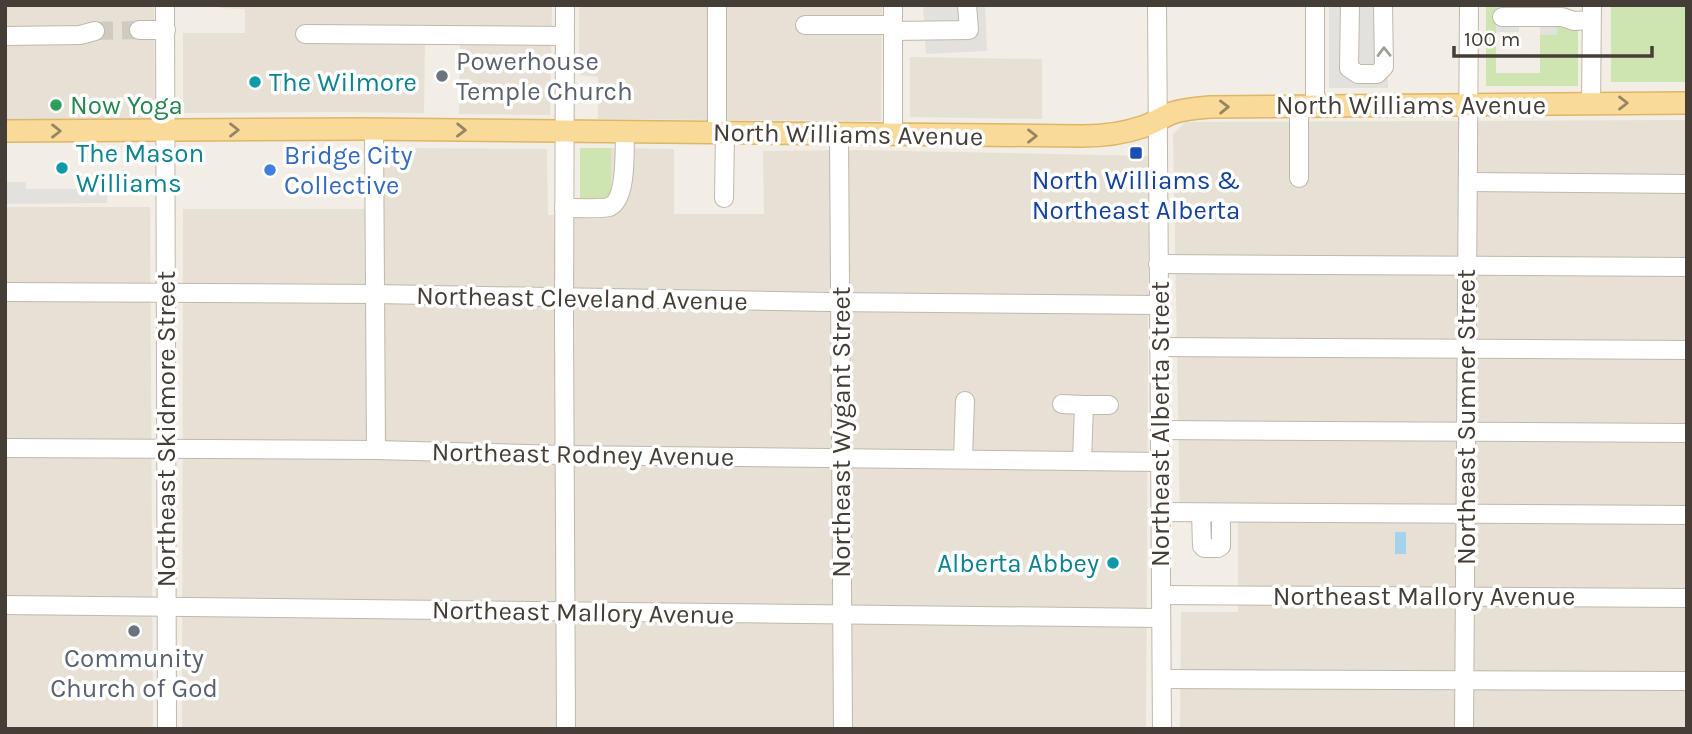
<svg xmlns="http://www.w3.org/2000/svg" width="1692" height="734" viewBox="0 0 1692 734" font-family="Karla,sans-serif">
<rect width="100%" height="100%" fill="#f2eee6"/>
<g fill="#e6e0d5">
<path d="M 5,5 L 154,5 L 155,119 L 149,122 L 5,125 Z"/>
<path d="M 220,5 L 552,5 L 550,115 L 459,114 L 460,38 L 425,38 L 424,113 L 336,112 L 183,113 L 183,33 L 245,33 L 245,9 L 220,8 Z"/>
<path d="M 579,5 L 882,5 L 881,121 L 598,119 L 598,77 L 579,75 Z"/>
<path d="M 910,57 L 1042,59 L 1042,119 L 910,117 Z"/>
<path d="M 1687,120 L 1687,729 L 1180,729 L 1181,612 L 1238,612 L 1238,517 L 1180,516 L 1173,134 L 1186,122 Z"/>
<path d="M 380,148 L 547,149 L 548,215 L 612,214 L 611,148 L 674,149 L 674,214 L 764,214 L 763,151 L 860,150 L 1149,156 L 1146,729 L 182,729 L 183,209 L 380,209 Z"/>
<path d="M 5,207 L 150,207 L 153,729 L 5,729 Z"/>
</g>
<g fill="#cfe5b1">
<path d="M 1486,5 L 1496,5 L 1496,73 L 1540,73 L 1540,35 L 1557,35 L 1557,20 L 1578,27 L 1578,86 L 1486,86 Z"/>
<rect x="1611" y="5" width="76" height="77"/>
<path d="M 580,148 L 611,148 L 612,214 L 580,215 Z"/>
</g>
<g fill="#e3e1de">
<path d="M 923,5 L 985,5 L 987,51 L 926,54 Z"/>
<path d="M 1329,5 L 1389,5 L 1388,88 L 1329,88 Z"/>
<path d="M 1496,5 L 1568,5 L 1568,11 L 1557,11 L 1557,35 L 1540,35 L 1540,21 L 1519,20 L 1519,32 L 1496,32 Z"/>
<path d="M 5,182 L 26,182 L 26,189 L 107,189 L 107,203 L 5,204 Z"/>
</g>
<rect fill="#a5d2ec" x="1395" y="532" width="11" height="22"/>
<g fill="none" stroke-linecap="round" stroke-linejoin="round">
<path stroke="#cfcbc3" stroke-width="18" stroke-dasharray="18 9" stroke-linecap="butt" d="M 95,31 L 139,30"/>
<g stroke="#c0b8ac" stroke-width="20">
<g id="minor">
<path d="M 165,5 L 167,729"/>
<path d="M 565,5 L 564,323 L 566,729"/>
<path d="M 717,5 L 717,133"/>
<path d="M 893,5 L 893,135"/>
<path d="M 1157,5 L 1162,729"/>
<path d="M 1350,5 L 1349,68 L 1358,74 L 1377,74 L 1384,67 L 1383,5"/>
<path d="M 1502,17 L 1562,17 L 1574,21 L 1591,20"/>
<path d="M 805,25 L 893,25"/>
<path d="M 139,30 L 166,30"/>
<path d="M 893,31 L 969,30 L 967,5"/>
<path d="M 305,34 L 565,36"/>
<path d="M 5,36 L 80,35 L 95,31"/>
<path d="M 1591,104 L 1592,5"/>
<path d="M 1299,106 L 1299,178"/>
<path d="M 1315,106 L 1315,5"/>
<path d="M 374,129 L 376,450"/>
<path d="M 839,135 L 843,729"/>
<path d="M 1468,182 L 1687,184"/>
<path d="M 724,198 L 725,133"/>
<path d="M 564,208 C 574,208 602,209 609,207 C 628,200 624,148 625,132"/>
<path d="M 1158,264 L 1687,267"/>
<path d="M 5,292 L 375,294 L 828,302 L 1159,305"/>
<path d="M 1159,347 L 1687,350"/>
<path d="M 1062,404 L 1084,405"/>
<path d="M 1160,430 L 1687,433"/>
<path d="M 5,448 L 376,450 L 564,455 L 1160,462"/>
<path d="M 963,459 L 965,401"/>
<path d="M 1082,461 L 1084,405 L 1109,405"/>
<path d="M 1160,512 L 1687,515"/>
<path d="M 1201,513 L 1202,546 L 1204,548 L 1218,548 L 1221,546 L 1221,513"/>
<path d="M 1161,595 L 1687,598"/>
<path d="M 5,605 L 1161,618"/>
<path d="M 1162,679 L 1687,681"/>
<path d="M 1464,729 L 1469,5"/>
</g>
</g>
<g stroke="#ddb669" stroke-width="24">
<path id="major" d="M 5,131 L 365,129 L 1082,136 C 1103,136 1122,134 1142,127 C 1152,124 1162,117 1172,113 C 1184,109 1197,108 1210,107 L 1687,103"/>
</g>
<use href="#minor" stroke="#fff" stroke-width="18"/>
<use href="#major" stroke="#f9da99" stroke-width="21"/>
</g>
<defs><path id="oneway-chevron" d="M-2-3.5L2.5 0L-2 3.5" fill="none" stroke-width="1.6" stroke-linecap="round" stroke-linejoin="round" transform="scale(1.75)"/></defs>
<use stroke="#a29e9a" href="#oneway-chevron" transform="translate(1384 52) rotate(-91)"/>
<g stroke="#968463">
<use href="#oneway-chevron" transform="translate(1623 103)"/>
<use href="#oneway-chevron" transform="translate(1224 107) rotate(-1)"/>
<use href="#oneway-chevron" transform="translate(234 130)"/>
<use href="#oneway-chevron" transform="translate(461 130) rotate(1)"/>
<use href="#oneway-chevron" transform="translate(56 131)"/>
<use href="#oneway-chevron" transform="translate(1032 136)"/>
</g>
<g fill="#6b7280" stroke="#fff" stroke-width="2.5">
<circle cx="442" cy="76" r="7"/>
<circle cx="134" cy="631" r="7"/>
</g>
<g fill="#0f9aa8" stroke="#fff" stroke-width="2.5">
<circle cx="255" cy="82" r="7"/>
<circle cx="62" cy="168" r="7"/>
<circle cx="1113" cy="563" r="7"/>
</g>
<circle fill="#2e9e5b" stroke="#fff" stroke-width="2.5" cx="56" cy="105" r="7"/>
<rect fill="#1a4fb4" stroke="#fff" stroke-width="2.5" x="1129" y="146" width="14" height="14" rx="3.5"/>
<circle fill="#3f7fe0" stroke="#fff" stroke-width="2.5" cx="270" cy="170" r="7"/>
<g text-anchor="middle" stroke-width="7" stroke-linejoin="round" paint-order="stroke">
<g font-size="26" fill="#5b616d" stroke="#fff" text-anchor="start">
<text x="456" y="70">Powerhouse<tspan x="456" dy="30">Temple Church</tspan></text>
<text x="134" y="667" text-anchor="middle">Community<tspan x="134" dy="30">Church of God</tspan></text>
</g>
<g font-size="26" fill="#0d838f" stroke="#fff" text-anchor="start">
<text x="269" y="91">The Wilmore</text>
<text x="76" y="162">The Mason<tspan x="76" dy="30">Williams</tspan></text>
<text x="1099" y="572" text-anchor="end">Alberta Abbey</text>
</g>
<g font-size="26" fill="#27864d" stroke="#fff" text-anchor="start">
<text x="70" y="114">Now Yoga</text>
</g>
<g font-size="26" fill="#453e36" stroke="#fff">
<text x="1411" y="114">North Williams Avenue</text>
<text transform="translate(848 134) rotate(1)" y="9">North Williams Avenue</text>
<text transform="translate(582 298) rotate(1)" y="9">Northeast Cleveland Avenue</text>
<text transform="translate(1466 417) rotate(-90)" y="9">Northeast Sumner Street</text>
<text transform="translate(1160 424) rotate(-90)" y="9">Northeast Alberta Street</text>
<text transform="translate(166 429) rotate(-90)" y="9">Northeast Skidmore Street</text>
<text transform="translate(841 432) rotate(-90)" y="9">Northeast Wygant Street</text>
<text transform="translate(583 454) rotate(1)" y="9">Northeast Rodney Avenue</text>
<text x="1424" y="605">Northeast Mallory Avenue</text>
<text transform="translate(583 612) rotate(1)" y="9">Northeast Mallory Avenue</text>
</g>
<g font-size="26" fill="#366cbe" stroke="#fff" text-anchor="start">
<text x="284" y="164">Bridge City<tspan x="284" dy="30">Collective</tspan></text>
</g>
<g font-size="26" fill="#164399" stroke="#fff">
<text x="1136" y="189">North Williams &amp;<tspan x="1136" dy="30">Northeast Alberta</tspan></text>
</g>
</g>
<rect width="1692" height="734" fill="none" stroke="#453e36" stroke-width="14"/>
<path d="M1454 46v10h198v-10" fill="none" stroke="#453e36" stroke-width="3.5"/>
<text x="1464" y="46" font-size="21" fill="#453e36" stroke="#ffffff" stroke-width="5" paint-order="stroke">100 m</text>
</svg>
